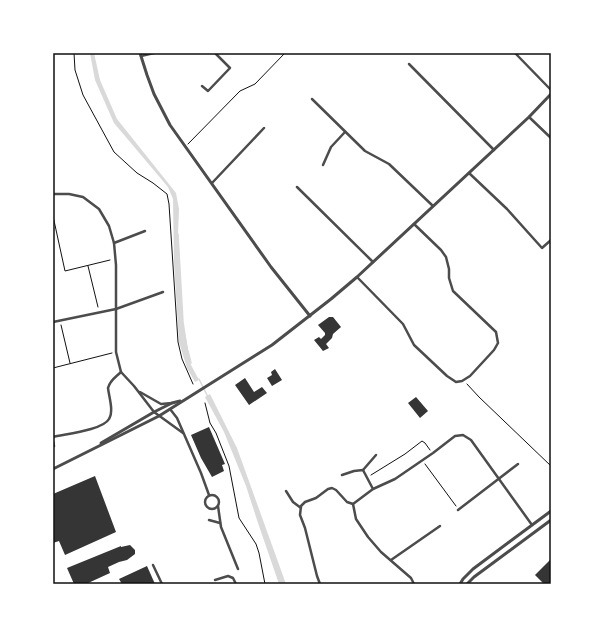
<svg xmlns="http://www.w3.org/2000/svg" width="604" height="637" viewBox="0 0 604 637" font-family="Roboto,sans-serif">
<rect width="100%" height="100%" fill="#fff"/>
<g fill="#d9d9d9">
<path d="M 90,53 L 94,53 L 100,80 L 117,119 L 176,193 L 179,209 L 178,234 L 183,322 L 191,365 L 199,380 L 195,382 L 187,368 L 179,342 L 174,262 L 173,199 L 168,187 L 114,123 L 95,80 Z"/>
<path d="M 210,394 L 237,448 L 286,584 L 279,584 L 258,523 L 246,486 L 224,432 L 205,397 Z"/>
</g>
<g fill="none" stroke-linecap="round" stroke-linejoin="round">
<g stroke="#d9d9d9" stroke-width="1.5">
<path d="M 178,234 L 183,322 L 187,348"/>
<path d="M 188,351 L 191,363"/>
<path d="M 199,379 L 208,397"/>
</g>
</g>
<g fill="#353535">
<path d="M 329,317 L 333,317 L 341,327 L 333,334 L 332,338 L 326,344 L 329,348 L 323,351 L 314,340 L 319,337 L 321,339 L 325,335 L 325,333 L 318,325 Z"/>
<path d="M 275,369 L 282,380 L 272,386 L 267,378 L 272,375 L 271,372 Z"/>
<path d="M 245,378 L 254,392 L 262,387 L 267,393 L 249,405 L 235,385 Z"/>
<path d="M 416,397 L 428,411 L 420,418 L 408,403 Z"/>
<path d="M 209,427 L 225,464 L 222,465 L 224,471 L 212,477 L 201,458 L 191,435 Z"/>
<path d="M 95,476 L 116,532 L 65,555 L 59,541 L 53,543 L 53,494 Z"/>
<path d="M 130,545 L 135,550 L 135,554 L 127,560 L 119,562 L 108,567 L 110,573 L 86,584 L 74,584 L 67,568 L 121,546 L 121,547 Z"/>
<path d="M 551,559 L 551,584 L 544,584 L 535,575 Z"/>
<path d="M 147,566 L 155,584 L 122,584 L 119,579 Z"/>
</g>
<g fill="none" stroke-linecap="round" stroke-linejoin="round">
<g stroke="#111" stroke-width="1">
<path d="M 74,53 L 75,70 L 83,95 L 114,152 L 137,173 L 153,183 L 167,194 L 169,204 L 178,342 L 182,359 L 193,384"/>
<path d="M 188,144 L 240,91 L 255,84 L 285,53"/>
<path d="M 53,216 L 65,271 L 110,260"/>
<path d="M 88,266 L 98,307"/>
<path d="M 61,325 L 70,363"/>
<path d="M 53,368 L 112,353"/>
<path d="M 467,384 L 479,397 L 551,466"/>
<path d="M 205,403 L 210,423 L 216,433 L 229,466 L 239,518 L 256,544 L 259,553 L 265,584"/>
<path d="M 425,464 L 456,506"/>
<path d="M 371,475 L 405,454 L 422,441 L 425,443 L 430,450"/>
</g>
<g stroke="#4c4c4c" stroke-width="2.5">
<path d="M 515,53 L 551,90"/>
<path d="M 141,56 L 154,53"/>
<path d="M 409,64 L 494,150"/>
<path d="M 202,86 L 208,91 L 230,68 L 215,53"/>
<path d="M 312,99 L 365,151 L 389,164 L 433,206"/>
<path d="M 529,117 L 551,138"/>
<path d="M 323,165 L 331,147 L 345,132"/>
<path d="M 469,173 L 507,209 L 542,248 L 551,240"/>
<path d="M 212,183 L 264,128"/>
<path d="M 297,187 L 373,262"/>
<path d="M 53,194 L 69,194 L 83,197 L 99,209 L 109,226 L 114,243 L 116,265 L 116,352 L 121,372 L 134,386 L 154,412 L 183,433"/>
<path d="M 114,243 L 145,231"/>
<path d="M 357,277 L 403,324 L 414,345 L 447,376 L 456,382 L 462,381 L 470,376 L 494,350 L 498,343 L 496,332 L 453,291 L 449,278 L 449,269 L 446,257 L 441,250 L 414,224"/>
<path d="M 53,322 L 116,309 L 163,292"/>
<path d="M 140,392 L 161,404 L 172,403"/>
<path d="M 170,409 L 177,418 L 201,473 L 209,495"/>
<path d="M 53,437 C 65,434 103,430 109,419 C 114,411 109,397 108,388 C 110,380 116,377 121,372"/>
<path d="M 53,441 L 54,446"/>
<path d="M 363,470 L 376,455"/>
<path d="M 342,475 L 354,471 L 363,470 L 373,489"/>
<path d="M 286,491 L 293,502 L 301,508"/>
<circle cx="212" cy="502" r="7"/>
<path d="M 218,506 L 221,527 L 238,569"/>
<path d="M 458,510 L 518,464"/>
<path d="M 209,520 L 220,523"/>
<path d="M 391,560 L 440,526"/>
<path d="M 153,565 L 162,584"/>
<path d="M 215,580 L 228,576 L 233,578 L 236,584"/>
<path d="M 320,584 L 317,576 L 305,528 L 300,515 L 301,506 L 305,502 L 316,498 L 328,489 L 332,488 L 336,490 L 347,502 L 353,504"/>
<path d="M 414,584 L 411,578 L 381,552 L 368,537 L 356,519 L 353,504 L 373,489 L 395,479 L 433,453 L 455,436 L 463,435 L 471,440 L 532,525"/>
</g>
<g stroke="#4c4c4c" stroke-width="3">
<path d="M 140,53 L 147,75 L 154,94 L 170,125 L 271,267 L 310,316"/>
<path d="M 101,443 L 154,412 L 172,403 L 180,401"/>
<path d="M 53,469 L 159,416 L 272,345 L 331,299 L 357,277 L 529,117 L 551,94"/>
<path d="M 460,584 L 463,579 L 473,569 L 551,511"/>
<path d="M 467,584 L 474,577 L 551,520"/>
</g>
</g>
<rect width="604" height="637" fill="none" stroke="#ffffff" stroke-width="108"/>
<rect x="54" y="54" width="496" height="529" fill="none" stroke="#111" stroke-width="1.5"/>
</svg>
